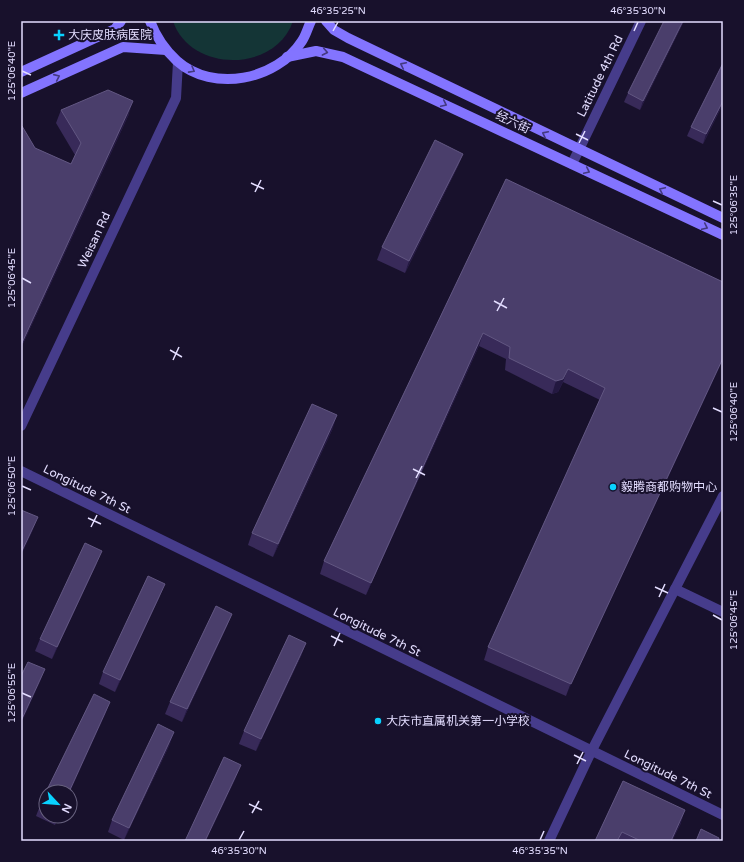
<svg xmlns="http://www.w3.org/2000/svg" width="744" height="862" viewBox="0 0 744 862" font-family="'Varela Round','Noto Sans SC',sans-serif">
<rect width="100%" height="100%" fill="#18112c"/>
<path fill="#143536" d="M 173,21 L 293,21 C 276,73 190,73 173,21 Z"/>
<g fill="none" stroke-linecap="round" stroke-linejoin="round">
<g stroke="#463c8b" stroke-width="10">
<path d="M 572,164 L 641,21"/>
<path d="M 21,426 L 176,98 L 178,62"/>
<path d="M 21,471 L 723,815"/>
<path d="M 675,589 L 723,612"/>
<path d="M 549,841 L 591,752 L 723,496"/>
</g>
<g stroke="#8374ff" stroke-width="10">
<path d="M 150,21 C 156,37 164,49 177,61 C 213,93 277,80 302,41 C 306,35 308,27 311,21"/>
<path d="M 326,21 L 334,30 L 348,38 L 723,218"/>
<path d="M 287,57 L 316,51 L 343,57 L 723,235"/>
<path d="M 21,72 L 115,29 L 121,21"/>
<path d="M 21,93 L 123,47 L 166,50"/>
</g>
</g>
<g fill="#382a59">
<path d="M 684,21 L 640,110 L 624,102 L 628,93 Z"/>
<path d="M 723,104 L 703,144 L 687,136 L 691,127 Z"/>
<path d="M 61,110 L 129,114 L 21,348 L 21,126 L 35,148 L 71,164 L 75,155 L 56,123 Z"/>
<path d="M 463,154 L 458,166 L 405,273 L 377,260 L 382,247 Z"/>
<path d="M 506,179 L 723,282 L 566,696 L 484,660 L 488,647 L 600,400 L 563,382 L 558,392 L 552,394 L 505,370 L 506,359 L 479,346 L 366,595 L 320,574 L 324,561 Z"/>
<path d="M 333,428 L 273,557 L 248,545 L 252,533 Z"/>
<path d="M 97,563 L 52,659 L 35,651 L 40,639 Z"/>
<path d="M 160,596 L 115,692 L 99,684 L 103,672 Z"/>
<path d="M 232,614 L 227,626 L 182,722 L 165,714 L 170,702 Z"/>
<path d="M 306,643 L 301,656 L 256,751 L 239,744 L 244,731 Z"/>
<path d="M 170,744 L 124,840 L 108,832 L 112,820 Z"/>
<path d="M 623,781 L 681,823 L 672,841 L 595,841 Z"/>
<path d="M 46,792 L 46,816 L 59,816 L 55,825 L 36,816 L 41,803 Z"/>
</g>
<g fill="#231840">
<path d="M 683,21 L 684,21 L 640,110 L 643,101 Z"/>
<path d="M 133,101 L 129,114 L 21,348 L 21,345 Z"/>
<path d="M 723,101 L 723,104 L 703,144 L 706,134 Z"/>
<path d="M 463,154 L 458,166 L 405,273 L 409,261 Z"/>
<path d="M 483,333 L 479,346 L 366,595 L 371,583 Z"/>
<path d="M 723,358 L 723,360 L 566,696 L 571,684 Z"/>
<path d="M 568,369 L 563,382 L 558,392 L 552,394 L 556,381 Z"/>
<path d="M 337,415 L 333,428 L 273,557 L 278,544 Z"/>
<path d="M 38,517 L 33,530 L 21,556 L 21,553 Z"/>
<path d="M 102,551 L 97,563 L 52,659 L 57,647 Z"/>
<path d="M 165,584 L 160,596 L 115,692 L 120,680 Z"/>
<path d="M 232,614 L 227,626 L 182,722 L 187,709 Z"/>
<path d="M 306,643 L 301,656 L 256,751 L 261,739 Z"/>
<path d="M 45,669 L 40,682 L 21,724 L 21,721 Z"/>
<path d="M 110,702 L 105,715 L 70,792 L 69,792 Z"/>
<path d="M 174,732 L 170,744 L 124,840 L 129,828 Z"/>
<path d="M 241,765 L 236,778 L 206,841 L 205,841 Z"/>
<path d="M 685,810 L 681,823 L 672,841 L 671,841 Z"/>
</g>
<g fill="#4a3e6b" stroke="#625782">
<path d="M 664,21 L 683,21 L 643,101 L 628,93 Z"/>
<path d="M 723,63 L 723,101 L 706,134 L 691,127 Z"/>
<path d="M 108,90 L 133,101 L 21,345 L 21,126 L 22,126 L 35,148 L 71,164 L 81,143 L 61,110 Z"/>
<path d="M 435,140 L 463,154 L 409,261 L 382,247 Z"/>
<path d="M 506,179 L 723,282 L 723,358 L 571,684 L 488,647 L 605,388 L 568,369 L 563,379 L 556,381 L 509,358 L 510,347 L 483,333 L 371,583 L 324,561 Z"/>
<path d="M 312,404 L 337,415 L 278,544 L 252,533 Z"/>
<path d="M 21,510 L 38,517 L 21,553 Z"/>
<path d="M 85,543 L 102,551 L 57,647 L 40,639 Z"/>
<path d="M 148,576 L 165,584 L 120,680 L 103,672 Z"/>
<path d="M 216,606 L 232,614 L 187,709 L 170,702 Z"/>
<path d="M 289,635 L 306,643 L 261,739 L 244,731 Z"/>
<path d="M 28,662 L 45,669 L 21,721 L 21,676 Z"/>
<path d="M 94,694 L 110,702 L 69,792 L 46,792 Z"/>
<path d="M 158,724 L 174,732 L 129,828 L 112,820 Z"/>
<path d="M 224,757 L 241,765 L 205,841 L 185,841 Z"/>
<path d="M 623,781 L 685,810 L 671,841 L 641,841 L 622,832 L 617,841 L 595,841 Z"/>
<path d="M 46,792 L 46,806 L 41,803 Z"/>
<path d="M 701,829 L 719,838 L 718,841 L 696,841 Z"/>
</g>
<defs><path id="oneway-chevron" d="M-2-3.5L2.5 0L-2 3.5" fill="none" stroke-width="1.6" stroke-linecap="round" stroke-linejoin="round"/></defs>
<g stroke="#433980">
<use href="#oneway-chevron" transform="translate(325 52) rotate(11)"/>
<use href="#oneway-chevron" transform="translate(403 65) rotate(-154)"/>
<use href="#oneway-chevron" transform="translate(192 70) rotate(29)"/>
<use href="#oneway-chevron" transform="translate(57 77) rotate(-24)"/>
<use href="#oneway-chevron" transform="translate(444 104) rotate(25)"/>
<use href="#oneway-chevron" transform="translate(545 134) rotate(-154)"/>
<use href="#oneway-chevron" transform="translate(587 171) rotate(25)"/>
<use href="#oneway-chevron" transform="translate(662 190) rotate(-155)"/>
<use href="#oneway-chevron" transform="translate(705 227) rotate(25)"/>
</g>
<path fill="none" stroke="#e3ddff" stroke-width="1.5" d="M 333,31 L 338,22M 634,31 L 638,22M 22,71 L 31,75M 576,134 L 588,140M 579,143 L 585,131M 251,183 L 264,189M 255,192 L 261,180M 713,201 L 722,205M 22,278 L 31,283M 494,301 L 507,308M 497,311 L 504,298M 170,350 L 182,357M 173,360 L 179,347M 713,408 L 722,412M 413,469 L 425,475M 416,478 L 422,466M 22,486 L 31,490M 88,518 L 101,524M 91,527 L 97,515M 655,587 L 668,593M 659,597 L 665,584M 713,615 L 722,620M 331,636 L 343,642M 334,646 L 340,633M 22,693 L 31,697M 574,755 L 586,761M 577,764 L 583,752M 249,804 L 262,810M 252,813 L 259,801M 239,840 L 244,831M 540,840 L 544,831"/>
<g fill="#09d2ff" stroke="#18112c" stroke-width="1.5">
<path d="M57 29h4v4h4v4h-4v4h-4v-4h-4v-4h4z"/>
<circle cx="613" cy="487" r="4"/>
<circle cx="378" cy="721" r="4"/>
</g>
<g text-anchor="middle" stroke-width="4" stroke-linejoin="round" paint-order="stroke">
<g font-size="12" fill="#e3ddff" stroke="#18112c" text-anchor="start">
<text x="68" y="39">大庆皮肤病医院</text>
<text x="621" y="491">毅腾商都购物中心</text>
<text x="386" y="725">大庆市直属机关第一小学校</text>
</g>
<g font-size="12" fill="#e3ddff" stroke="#18112c">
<text transform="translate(600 76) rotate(-64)" y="4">Latitude 4th Rd</text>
<text transform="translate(513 122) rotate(25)" y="4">经六街</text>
<text transform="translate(94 240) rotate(-65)" y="4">Weisan Rd</text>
<text transform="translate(87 489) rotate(26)" y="4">Longitude 7th St</text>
<text transform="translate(377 632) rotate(26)" y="4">Longitude 7th St</text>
<text transform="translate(668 774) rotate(26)" y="4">Longitude 7th St</text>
</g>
</g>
<rect width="744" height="862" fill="none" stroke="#18112c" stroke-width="44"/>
<g transform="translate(58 804) rotate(116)"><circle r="19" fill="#18112c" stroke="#696380"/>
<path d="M0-3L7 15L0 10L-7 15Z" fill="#09d2ff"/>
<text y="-6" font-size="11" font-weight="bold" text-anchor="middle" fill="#e3ddff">N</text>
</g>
<rect x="22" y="22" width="700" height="818" fill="none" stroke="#e3ddff" stroke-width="1.5"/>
<g font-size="10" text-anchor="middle" fill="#e3ddff">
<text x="338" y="14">46°35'25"N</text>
<text x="638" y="14">46°35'30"N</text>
<text transform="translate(11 71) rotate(-90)" y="4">125°06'40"E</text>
<text transform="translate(733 205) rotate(-90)" y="4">125°06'35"E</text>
<text transform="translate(11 278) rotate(-90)" y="4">125°06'45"E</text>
<text transform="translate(733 412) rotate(-90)" y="4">125°06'40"E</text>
<text transform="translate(11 486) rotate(-90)" y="4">125°06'50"E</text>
<text transform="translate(733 620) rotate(-90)" y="4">125°06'45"E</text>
<text transform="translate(11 693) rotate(-90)" y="4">125°06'55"E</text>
<text x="239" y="854">46°35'30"N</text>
<text x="540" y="854">46°35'35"N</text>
</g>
</svg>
